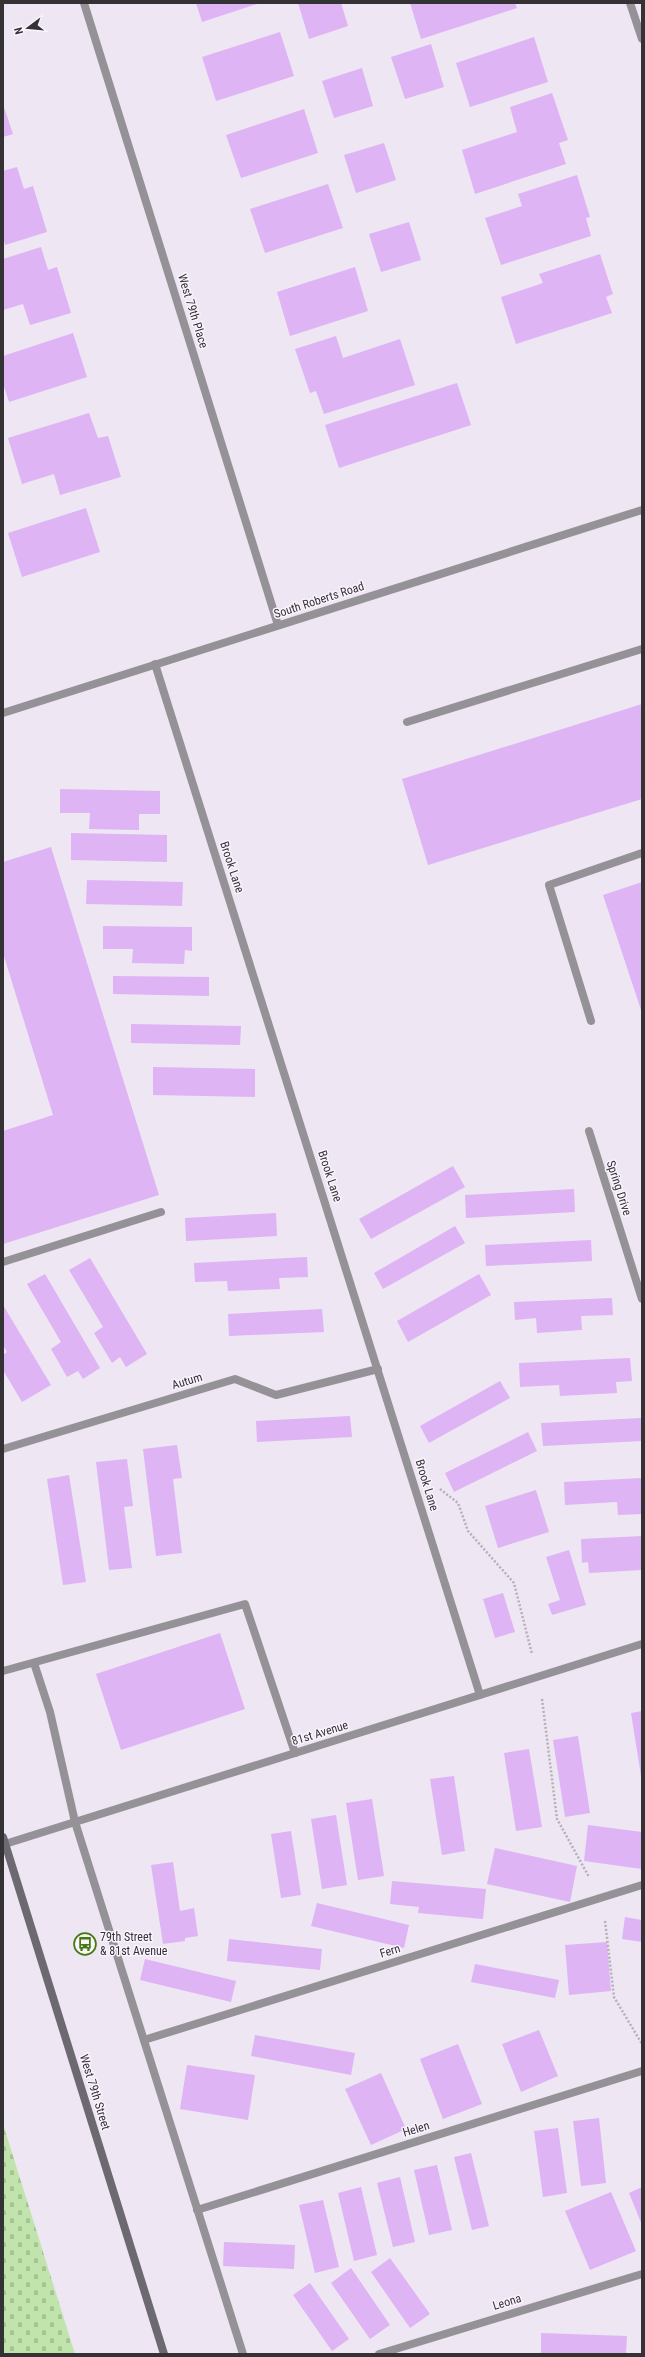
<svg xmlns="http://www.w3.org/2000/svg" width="645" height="2357" viewBox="0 0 645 2357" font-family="'Roboto Condensed',sans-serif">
<defs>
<pattern id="cemetery-stones" width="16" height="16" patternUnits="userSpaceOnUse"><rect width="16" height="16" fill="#c0e4ab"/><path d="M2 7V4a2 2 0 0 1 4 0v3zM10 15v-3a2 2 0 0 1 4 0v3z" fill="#a6c494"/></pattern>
</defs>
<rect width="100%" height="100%" fill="#eee6f3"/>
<path fill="url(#cemetery-stones)" d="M 3,2124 L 75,2354 L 3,2354 Z"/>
<g fill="#deb4f5">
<path d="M 196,3 L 260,3 L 202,22 Z"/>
<path d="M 298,3 L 341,3 L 348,26 L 309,39 Z"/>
<path d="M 410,3 L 515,3 L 517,8 L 421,39 Z"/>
<path d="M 280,32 L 294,76 L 216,101 L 202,57 Z"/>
<path d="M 534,37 L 548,82 L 470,107 L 456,63 Z"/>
<path d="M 431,44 L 444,87 L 405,99 L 391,57 Z"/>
<path d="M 362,68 L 373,106 L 334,118 L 322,81 Z"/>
<path d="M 552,93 L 568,140 L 559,143 L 566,164 L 475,194 L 462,150 L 517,132 L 510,107 Z"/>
<path d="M 3,104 L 13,134 L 3,137 Z"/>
<path d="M 304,109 L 318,153 L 241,178 L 226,135 Z"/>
<path d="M 384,143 L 396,180 L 356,193 L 344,155 Z"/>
<path d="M 17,167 L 24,189 L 33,186 L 47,232 L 5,245 L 3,237 L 3,171 Z"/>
<path d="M 577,175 L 590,217 L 586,218 L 591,236 L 501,265 L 485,218 L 522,206 L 518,194 Z"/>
<path d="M 328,184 L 343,228 L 265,253 L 250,209 Z"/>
<path d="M 409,222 L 421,260 L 381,272 L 369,234 Z"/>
<path d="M 41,247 L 48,270 L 57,267 L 71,313 L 30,325 L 23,304 L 3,310 L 3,259 Z"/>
<path d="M 600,254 L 613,294 L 606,297 L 612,313 L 516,344 L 501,297 L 543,283 L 539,274 Z"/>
<path d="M 355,267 L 368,311 L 290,336 L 277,292 Z"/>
<path d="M 73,333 L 87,377 L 9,402 L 3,383 L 3,356 Z"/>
<path d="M 336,336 L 343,358 L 400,339 L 415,385 L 324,414 L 316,391 L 310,393 L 295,349 Z"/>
<path d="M 457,383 L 471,425 L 339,468 L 325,425 Z"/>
<path d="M 89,413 L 98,438 L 108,436 L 121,477 L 60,495 L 54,474 L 22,484 L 8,438 Z"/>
<path d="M 86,508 L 100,552 L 22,577 L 8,533 Z"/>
<path d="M 642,704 L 642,799 L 428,865 L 402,779 Z"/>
<path d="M 60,789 L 160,791 L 160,814 L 139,814 L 139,830 L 89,829 L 90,813 L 60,813 Z"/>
<path d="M 71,833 L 167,835 L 167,862 L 71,860 Z"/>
<path d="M 51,847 L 159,1195 L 3,1244 L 3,1131 L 53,1115 L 3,953 L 3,862 Z"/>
<path d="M 87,880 L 183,882 L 182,906 L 86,904 Z"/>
<path d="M 642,882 L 642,1013 L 603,895 Z"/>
<path d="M 103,926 L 192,927 L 192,951 L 185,950 L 184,964 L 132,963 L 133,949 L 103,949 Z"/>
<path d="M 113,976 L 209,977 L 209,996 L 113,994 Z"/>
<path d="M 131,1024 L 241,1026 L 240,1045 L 131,1043 Z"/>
<path d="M 153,1067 L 255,1069 L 255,1097 L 153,1095 Z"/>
<path d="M 453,1166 L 465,1187 L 371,1239 L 359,1219 Z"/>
<path d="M 574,1189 L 575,1212 L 466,1218 L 465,1195 Z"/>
<path d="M 276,1213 L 277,1236 L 186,1241 L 185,1218 Z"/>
<path d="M 455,1226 L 465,1243 L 383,1289 L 374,1273 Z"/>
<path d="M 591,1240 L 592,1261 L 486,1266 L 485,1245 Z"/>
<path d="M 307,1257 L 308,1277 L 279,1278 L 280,1289 L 228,1291 L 227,1281 L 195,1282 L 194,1263 Z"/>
<path d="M 90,1258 L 147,1354 L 126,1367 L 120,1357 L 112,1363 L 94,1333 L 103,1327 L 69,1270 Z"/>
<path d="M 45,1274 L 100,1368 L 83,1379 L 78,1371 L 67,1377 L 51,1349 L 61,1342 L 27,1284 Z"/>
<path d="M 479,1274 L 491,1295 L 408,1342 L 397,1321 Z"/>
<path d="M 612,1298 L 613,1315 L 581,1316 L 582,1330 L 537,1333 L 536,1318 L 515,1320 L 514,1302 Z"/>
<path d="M 3,1305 L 51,1385 L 22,1402 L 3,1370 L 3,1355 L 7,1352 L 3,1345 Z"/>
<path d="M 322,1309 L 324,1332 L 229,1336 L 228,1314 Z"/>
<path d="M 630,1358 L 632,1381 L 616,1382 L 617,1393 L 560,1396 L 559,1385 L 520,1387 L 519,1363 Z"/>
<path d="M 500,1381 L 510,1398 L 429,1443 L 420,1426 Z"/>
<path d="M 350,1416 L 352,1437 L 257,1442 L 256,1421 Z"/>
<path d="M 642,1418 L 642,1441 L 543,1446 L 541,1423 Z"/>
<path d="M 528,1432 L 537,1451 L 454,1492 L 445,1473 Z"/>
<path d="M 177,1445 L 182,1478 L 173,1479 L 182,1553 L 156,1556 L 143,1449 Z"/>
<path d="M 127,1459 L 133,1506 L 124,1507 L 132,1568 L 109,1570 L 96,1462 Z"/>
<path d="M 69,1475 L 86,1582 L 63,1585 L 47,1479 Z"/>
<path d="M 642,1478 L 642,1514 L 618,1515 L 617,1502 L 565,1505 L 564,1482 Z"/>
<path d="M 536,1490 L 549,1532 L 498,1548 L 485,1506 Z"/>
<path d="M 642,1536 L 642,1570 L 589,1573 L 588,1562 L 582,1563 L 581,1539 Z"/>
<path d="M 569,1550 L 586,1605 L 552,1615 L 548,1604 L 560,1600 L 546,1557 Z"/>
<path d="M 503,1593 L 515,1632 L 495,1638 L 483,1599 Z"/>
<path d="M 220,1633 L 245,1709 L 121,1750 L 96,1674 Z"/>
<path d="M 642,1711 L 642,1776 L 641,1776 L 631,1713 Z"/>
<path d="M 578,1736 L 590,1813 L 565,1817 L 553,1740 Z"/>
<path d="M 529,1749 L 542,1827 L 516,1831 L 504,1753 Z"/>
<path d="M 454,1776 L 465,1851 L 442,1855 L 430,1779 Z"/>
<path d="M 372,1799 L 384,1876 L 358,1880 L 346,1803 Z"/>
<path d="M 336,1815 L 347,1885 L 322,1889 L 311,1819 Z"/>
<path d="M 588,1825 L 642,1832 L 642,1869 L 584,1861 Z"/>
<path d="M 291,1831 L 301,1895 L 281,1898 L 271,1834 Z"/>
<path d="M 495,1848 L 577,1866 L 570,1902 L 487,1884 Z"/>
<path d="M 173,1862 L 180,1911 L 194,1908 L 198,1936 L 185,1938 L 185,1941 L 163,1944 L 151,1865 Z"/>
<path d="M 392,1881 L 486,1889 L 483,1919 L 418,1913 L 419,1907 L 390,1904 Z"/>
<path d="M 317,1903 L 409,1925 L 404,1948 L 311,1926 Z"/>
<path d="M 625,1917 L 642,1920 L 642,1942 L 622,1939 Z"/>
<path d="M 229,1939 L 322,1949 L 320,1970 L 227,1961 Z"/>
<path d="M 607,1942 L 611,1991 L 569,1995 L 565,1945 Z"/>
<path d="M 145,1959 L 236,1981 L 231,2002 L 140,1980 Z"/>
<path d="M 475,1964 L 559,1980 L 555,1998 L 471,1982 Z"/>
<path d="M 539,2030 L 558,2076 L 521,2092 L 502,2044 Z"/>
<path d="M 255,2035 L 355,2053 L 351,2075 L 251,2056 Z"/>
<path d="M 458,2044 L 482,2104 L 443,2119 L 420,2059 Z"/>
<path d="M 187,2065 L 255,2075 L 248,2120 L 180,2109 Z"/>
<path d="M 381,2073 L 406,2129 L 371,2145 L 345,2089 Z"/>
<path d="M 599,2118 L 606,2183 L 581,2186 L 573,2121 Z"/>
<path d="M 558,2128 L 567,2193 L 543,2197 L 534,2131 Z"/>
<path d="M 471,2153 L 489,2226 L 472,2230 L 454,2157 Z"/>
<path d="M 437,2165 L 452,2230 L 429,2235 L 414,2170 Z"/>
<path d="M 400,2177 L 415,2242 L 393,2247 L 377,2183 Z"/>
<path d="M 361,2187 L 377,2255 L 354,2261 L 338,2193 Z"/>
<path d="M 642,2187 L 642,2225 L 629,2193 Z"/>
<path d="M 611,2192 L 636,2251 L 590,2270 L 565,2211 Z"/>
<path d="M 323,2200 L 339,2267 L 315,2273 L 299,2205 Z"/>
<path d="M 224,2242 L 295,2245 L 294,2269 L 223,2266 Z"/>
<path d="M 390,2258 L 430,2314 L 410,2328 L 371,2272 Z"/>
<path d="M 351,2268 L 390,2325 L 370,2339 L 331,2283 Z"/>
<path d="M 310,2283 L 349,2339 L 332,2351 L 293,2295 Z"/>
<path d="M 541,2333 L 627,2336 L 626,2354 L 541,2353 Z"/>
</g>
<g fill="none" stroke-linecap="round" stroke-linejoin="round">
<g stroke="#b6afba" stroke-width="2.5" stroke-dasharray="2 2" stroke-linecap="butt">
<path d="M 440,1489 L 458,1503 L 468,1531 L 514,1583 L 532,1654"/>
<path d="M 542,1699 L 557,1819 L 589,1877"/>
<path d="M 605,1921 L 614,1997 L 642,2044"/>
</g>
<g stroke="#959297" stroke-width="8">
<path d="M 407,722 L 642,649"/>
<path d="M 591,1021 L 549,885 L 642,853"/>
<path d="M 3,1262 L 161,1212"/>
<path d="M 34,1663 L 50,1712 L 75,1822"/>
<path d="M 3,1671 L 245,1604 L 295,1753"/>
</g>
<g stroke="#959297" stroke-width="8">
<path d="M 84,3 L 278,625"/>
<path d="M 630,3 L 642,39"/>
<path d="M 155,664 L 480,1695"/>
<path d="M 589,1131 L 642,1299"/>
<path d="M 3,1449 L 235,1379 L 276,1395 L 378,1369"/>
<path d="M 75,1822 L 243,2354"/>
<path d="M 5,1844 L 642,1644"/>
<path d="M 144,2040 L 642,1885"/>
<path d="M 197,2210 L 642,2071"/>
<path d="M 379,2354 L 642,2274"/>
</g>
<path stroke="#959297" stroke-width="8" d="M 3,713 L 642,510"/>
<path stroke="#6d6970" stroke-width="8" d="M 3,1837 L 164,2354"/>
</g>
<defs>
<g id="bus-ring" transform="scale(1.15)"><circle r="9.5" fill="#faf4fe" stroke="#447a0e" stroke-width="1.5"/><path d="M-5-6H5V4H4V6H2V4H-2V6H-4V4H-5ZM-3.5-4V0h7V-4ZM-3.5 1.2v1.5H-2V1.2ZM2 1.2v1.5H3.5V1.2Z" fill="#447a0e"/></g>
</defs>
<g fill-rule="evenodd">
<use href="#bus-ring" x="85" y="1944"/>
</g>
<g text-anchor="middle" stroke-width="3" stroke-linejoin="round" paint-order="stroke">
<g font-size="12" fill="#353236" stroke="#faf4fe">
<text transform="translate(193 311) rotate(73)" y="4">West 79th Place</text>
<text transform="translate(319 600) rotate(-18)" y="4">South Roberts Road</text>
<text transform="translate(232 867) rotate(72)" y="4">Brook Lane</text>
<text transform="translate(330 1176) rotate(72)" y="4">Brook Lane</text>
<text transform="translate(619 1188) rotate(72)" y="4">Spring Drive</text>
<text transform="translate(187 1381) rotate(-17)" y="4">Autum</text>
<text transform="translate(427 1485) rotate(73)" y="4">Brook Lane</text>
<text transform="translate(320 1733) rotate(-17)" y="4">81st Avenue</text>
<text transform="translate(390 1951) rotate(-17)" y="4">Fern</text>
<text transform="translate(95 2092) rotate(73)" y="4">West 79th Street</text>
<text transform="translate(416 2129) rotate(-17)" y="4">Helen</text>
<text transform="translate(507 2302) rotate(-17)" y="4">Leona</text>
</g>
<g font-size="12" fill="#353236" stroke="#faf4fe" text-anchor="start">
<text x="100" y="1941">79th Street<tspan x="100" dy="14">&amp; 81st Avenue</tspan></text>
</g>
</g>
<rect width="645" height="2357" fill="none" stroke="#353236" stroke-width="8"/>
<g transform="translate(28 28) rotate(254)" stroke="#faf4fe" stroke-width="3" paint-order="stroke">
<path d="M0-3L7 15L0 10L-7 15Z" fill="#353236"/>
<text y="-6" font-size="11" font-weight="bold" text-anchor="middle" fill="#353236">N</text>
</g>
</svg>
